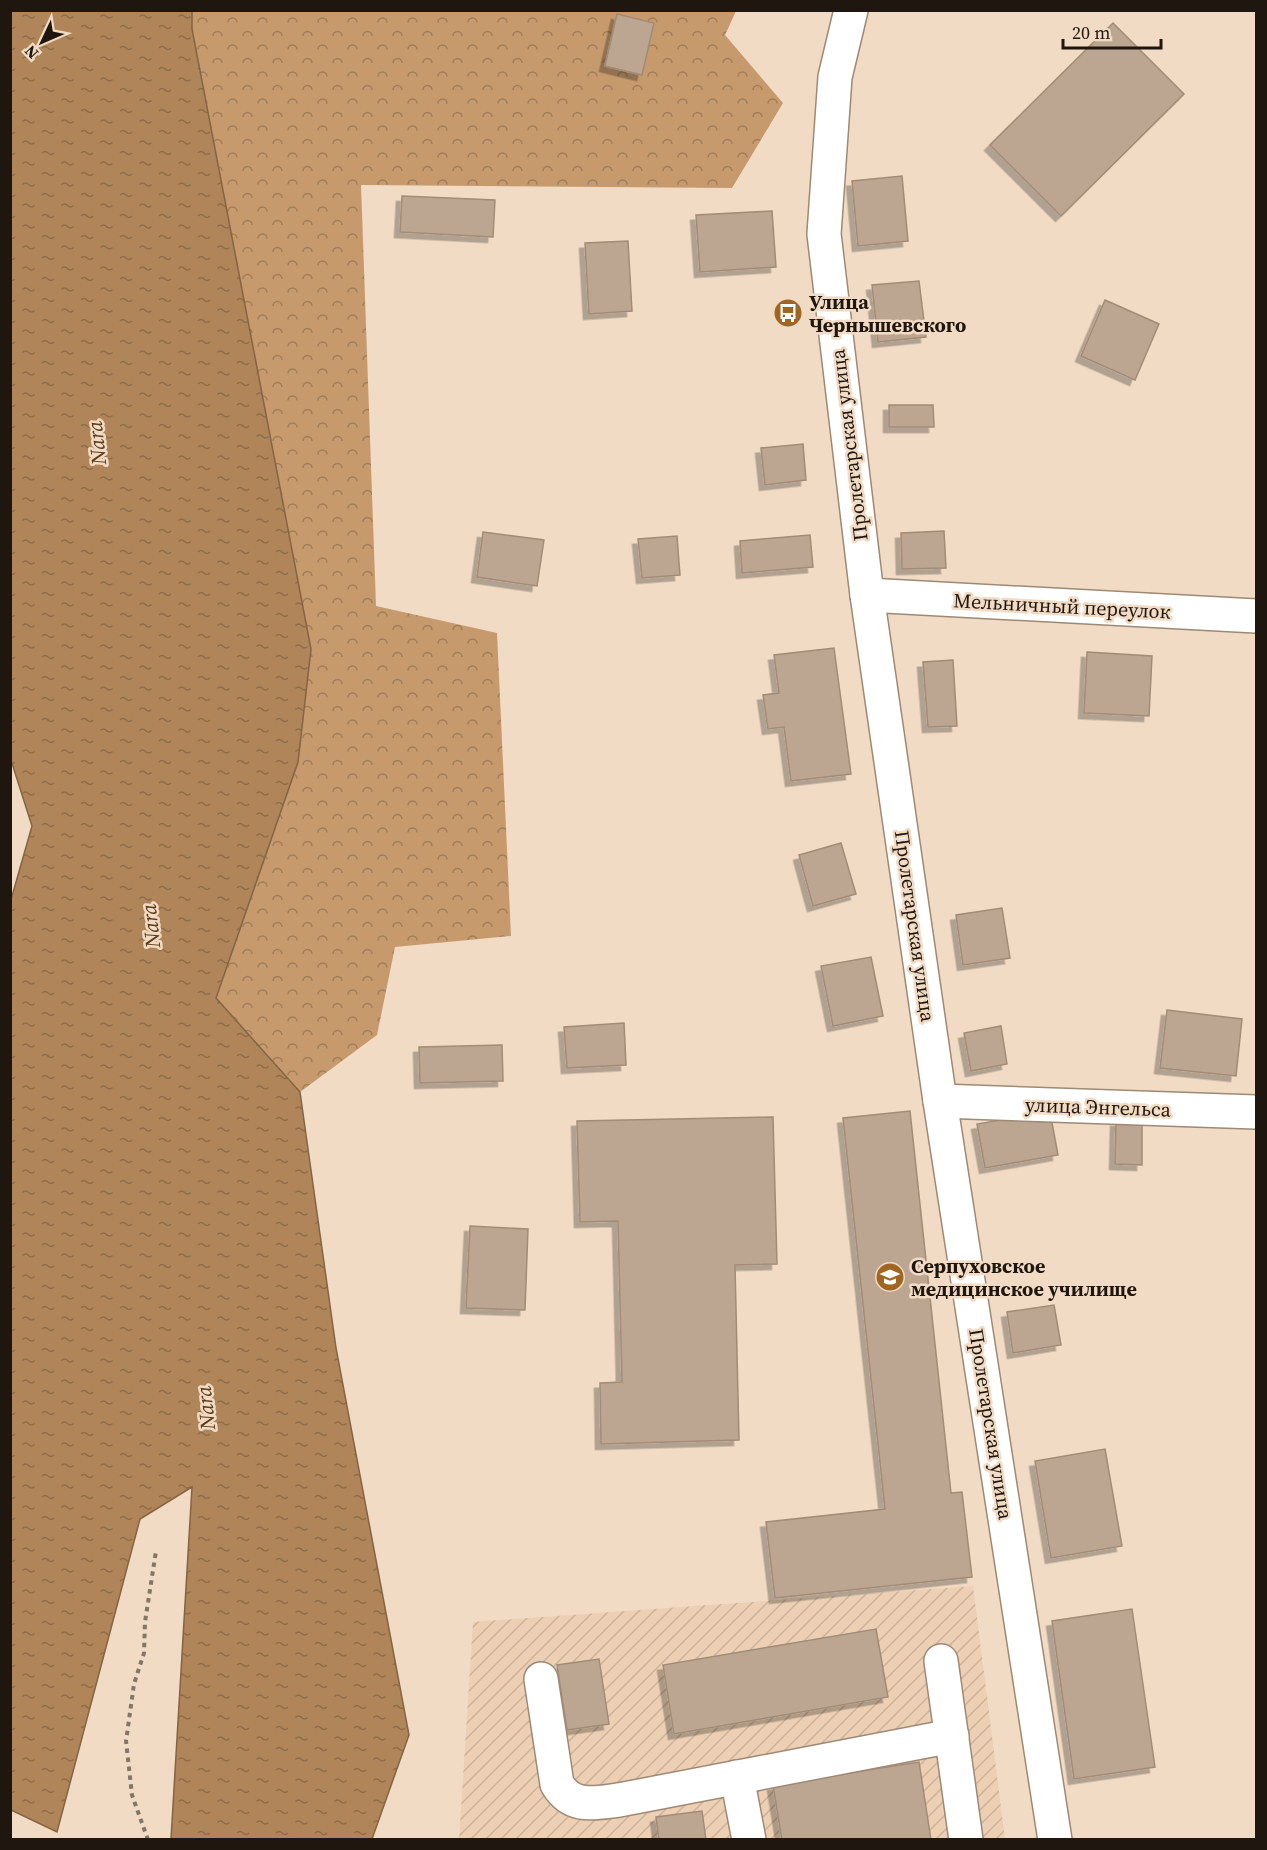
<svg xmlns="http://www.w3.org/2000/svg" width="1267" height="1850" viewBox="0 0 1267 1850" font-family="'Source Serif 4',serif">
<defs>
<pattern id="industrial-furrows" width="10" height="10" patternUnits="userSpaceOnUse" patternTransform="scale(1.5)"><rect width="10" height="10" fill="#edd0b4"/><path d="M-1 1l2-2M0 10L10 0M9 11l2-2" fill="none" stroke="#cbb29a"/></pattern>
<pattern id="forest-crowns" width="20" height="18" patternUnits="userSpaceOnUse" patternTransform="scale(1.5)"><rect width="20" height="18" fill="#c69a6d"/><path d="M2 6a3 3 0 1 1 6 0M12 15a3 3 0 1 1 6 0" fill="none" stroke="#a07d58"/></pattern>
<pattern id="water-ripples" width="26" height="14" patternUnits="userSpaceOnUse" patternTransform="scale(1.5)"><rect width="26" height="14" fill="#b08559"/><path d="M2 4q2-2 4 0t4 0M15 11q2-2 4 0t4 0" fill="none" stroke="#8f6c48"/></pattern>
<filter id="shadow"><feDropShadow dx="-5.5" dy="5.5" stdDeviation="0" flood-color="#0004"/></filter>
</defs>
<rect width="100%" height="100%" fill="#f2dbc4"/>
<path fill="url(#industrial-furrows)" d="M 973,1586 L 1005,1839 L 459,1840 L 473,1622 Z"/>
<path fill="url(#forest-crowns)" d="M 192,10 L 736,11 L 725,35 L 783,103 L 732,188 L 361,185 L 376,606 L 497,633 L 511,936 L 395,947 L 377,1035 L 300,1092 L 216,998 L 298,762 L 311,649 L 192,29 Z"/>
<path fill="url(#water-ripples)" stroke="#846443" stroke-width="1.5" d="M 10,11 L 192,11 L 192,29 L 311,649 L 298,762 L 216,998 L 300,1092 L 336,1348 L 409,1735 L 372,1839 L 171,1839 L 192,1487 L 140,1519 L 57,1832 L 11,1810 L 10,903 L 32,826 L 10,757 Z"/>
<g fill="#bda691" stroke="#a28c77" stroke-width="1.5" filter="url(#shadow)">
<path d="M 617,14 L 654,23 L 642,75 L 605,66 Z"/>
<path d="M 1113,23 L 1184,94 L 1061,216 L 990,145 Z"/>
<path d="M 902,176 L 908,241 L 858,246 L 852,181 Z"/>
<path d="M 402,196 L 495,200 L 493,237 L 400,232 Z"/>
<path d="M 772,211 L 776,267 L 700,272 L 696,215 Z"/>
<path d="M 628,241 L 632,311 L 589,314 L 585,243 Z"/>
<path d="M 919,281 L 926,337 L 878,342 L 872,285 Z"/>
<path d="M 1105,300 L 1159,324 L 1135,380 L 1081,356 Z"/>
<path d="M 889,405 L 933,405 L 934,427 L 889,427 Z"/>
<path d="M 803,444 L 806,480 L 765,485 L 761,448 Z"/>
<path d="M 944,531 L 946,568 L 902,569 L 901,533 Z"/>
<path d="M 483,532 L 544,540 L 537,586 L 477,577 Z"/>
<path d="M 810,535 L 813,567 L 742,573 L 740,541 Z"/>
<path d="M 677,536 L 680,575 L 642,578 L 638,539 Z"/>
<path d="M 834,648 L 851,774 L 791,781 L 784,727 L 768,729 L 763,695 L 779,693 L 774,655 Z"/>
<path d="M 1087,652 L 1152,656 L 1149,716 L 1084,713 Z"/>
<path d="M 953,660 L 957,726 L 928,727 L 923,662 Z"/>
<path d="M 841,843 L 856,894 L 813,906 L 799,855 Z"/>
<path d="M 1002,908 L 1010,958 L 963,965 L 956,915 Z"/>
<path d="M 871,957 L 883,1016 L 833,1026 L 821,966 Z"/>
<path d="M 1167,1010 L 1242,1019 L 1236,1076 L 1160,1068 Z"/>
<path d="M 624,1023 L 626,1065 L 567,1068 L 564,1027 Z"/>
<path d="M 1001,1026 L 1007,1064 L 971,1071 L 964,1033 Z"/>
<path d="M 502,1045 L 503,1081 L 420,1083 L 419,1047 Z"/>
<path d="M 910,1111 L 951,1493 L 962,1492 L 972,1577 L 775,1598 L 766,1522 L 885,1509 L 843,1118 Z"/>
<path d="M 1050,1112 L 1058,1155 L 985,1168 L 977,1124 Z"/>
<path d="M 773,1117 L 777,1264 L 735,1265 L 739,1440 L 601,1444 L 600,1383 L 622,1382 L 618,1221 L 580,1222 L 577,1121 Z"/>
<path d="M 1116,1121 L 1142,1121 L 1142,1165 L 1115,1164 Z"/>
<path d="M 470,1226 L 528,1229 L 525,1310 L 466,1308 Z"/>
<path d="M 1054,1305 L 1061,1345 L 1013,1353 L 1007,1312 Z"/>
<path d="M 1105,1449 L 1122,1546 L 1051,1558 L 1035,1461 Z"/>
<path d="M 1132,1609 L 1155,1767 L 1074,1779 L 1052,1621 Z"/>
<path d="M 876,1629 L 888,1697 L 674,1734 L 663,1665 Z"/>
<path d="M 599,1659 L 609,1724 L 567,1730 L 557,1665 Z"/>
<path d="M 919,1762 L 931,1840 L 782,1840 L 773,1785 Z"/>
<path d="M 702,1811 L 706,1840 L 659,1840 L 656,1817 Z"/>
</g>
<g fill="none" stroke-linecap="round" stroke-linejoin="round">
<g stroke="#9e8974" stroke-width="36">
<g id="minor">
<path d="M 851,10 L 835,77 L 824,234 L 867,595 L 940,1101 L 1055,1840"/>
<path d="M 867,595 L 1256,616"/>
<path d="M 940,1101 L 1256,1112"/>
<path d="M 941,1661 L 966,1840"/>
<path d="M 541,1679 L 557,1784 C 572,1809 593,1803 619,1800 L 952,1736"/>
<path d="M 737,1777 L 749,1840"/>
</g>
</g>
<path stroke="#847566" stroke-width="4" stroke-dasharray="4.5 4.5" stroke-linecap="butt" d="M 148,1840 L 132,1795 L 126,1741 L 134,1684 L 144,1653 L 145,1622 L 156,1551"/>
<use href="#minor" stroke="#fff" stroke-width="33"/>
</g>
<defs>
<g id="bus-disc" transform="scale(1.5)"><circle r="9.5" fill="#9e6622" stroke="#f2dbc4"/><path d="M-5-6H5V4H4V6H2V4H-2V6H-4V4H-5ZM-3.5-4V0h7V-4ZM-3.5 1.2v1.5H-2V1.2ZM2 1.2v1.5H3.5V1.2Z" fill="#fff"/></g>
<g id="university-disc" transform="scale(1.5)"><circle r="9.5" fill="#9e6622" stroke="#f2dbc4"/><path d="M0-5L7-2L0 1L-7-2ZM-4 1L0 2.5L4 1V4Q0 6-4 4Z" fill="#fff"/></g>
</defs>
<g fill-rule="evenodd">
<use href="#bus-disc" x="788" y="313"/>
<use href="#university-disc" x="890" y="1277"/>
</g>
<g text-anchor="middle" stroke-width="5" stroke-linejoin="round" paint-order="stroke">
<g font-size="20" font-weight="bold" fill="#1f170f" stroke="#f2dbc4" text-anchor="start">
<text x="809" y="309">Улица<tspan x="809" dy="23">Чернышевского</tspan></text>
<text x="911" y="1273">Серпуховское<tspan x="911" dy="23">медицинское училище</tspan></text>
</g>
<g font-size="20" fill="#1f170f" stroke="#f2dbc4">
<text transform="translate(849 445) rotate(-97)" y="7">Пролетарская улица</text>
<text transform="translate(1062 606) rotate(3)" y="7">Мельничный переулок</text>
<text transform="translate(915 926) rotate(82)" y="7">Пролетарская улица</text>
<text transform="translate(1098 1107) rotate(2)" y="7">улица Энгельса</text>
<text transform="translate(991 1424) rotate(81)" y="7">Пролетарская улица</text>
</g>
<g font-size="21" font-style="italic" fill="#5b3c19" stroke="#f2dbc4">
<text transform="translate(97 443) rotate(-96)" y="7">Nara</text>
<text transform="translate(151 926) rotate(-96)" y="7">Nara</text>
<text transform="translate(206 1408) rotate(-96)" y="7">Nara</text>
</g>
</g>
<rect width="1267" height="1850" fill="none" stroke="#1f170f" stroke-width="24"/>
<g transform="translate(42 42) rotate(226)" stroke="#f2dbc4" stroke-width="4.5" paint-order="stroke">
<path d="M0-4.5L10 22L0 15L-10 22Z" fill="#1f170f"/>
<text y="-9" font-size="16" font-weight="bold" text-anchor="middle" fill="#1f170f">N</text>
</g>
<path d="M1063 39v9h98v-9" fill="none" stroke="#1f170f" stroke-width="3"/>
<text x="1072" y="39" font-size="18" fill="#1f170f" stroke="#f2dbc4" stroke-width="4.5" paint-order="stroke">20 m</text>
</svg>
